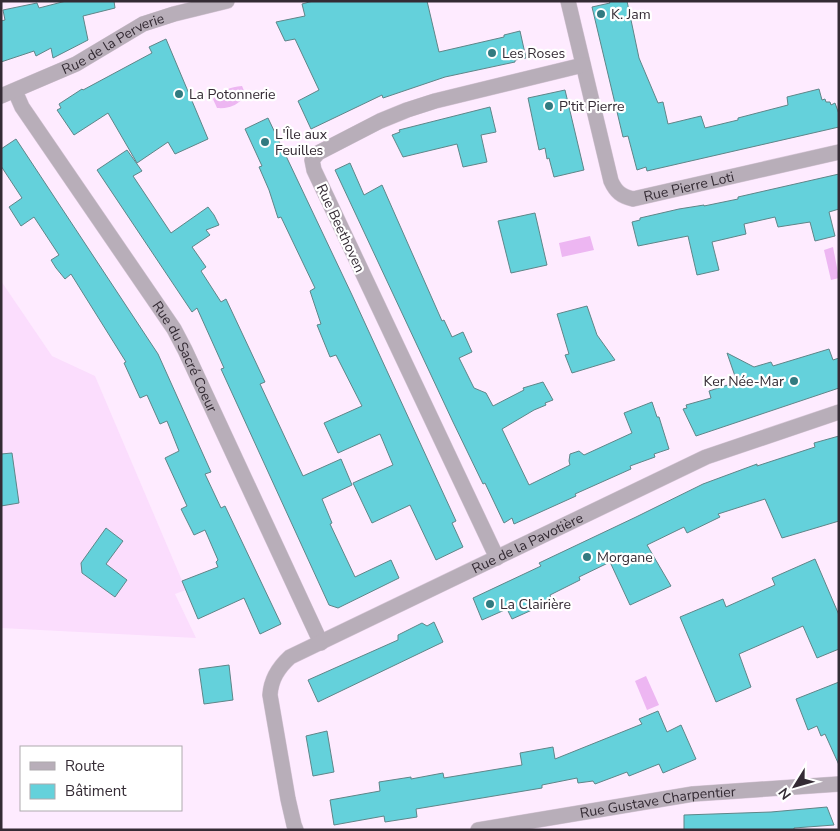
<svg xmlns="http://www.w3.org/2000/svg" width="840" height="831" viewBox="0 0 840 831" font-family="'Nunito Sans',sans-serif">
<rect width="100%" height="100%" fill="#feebff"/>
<path fill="#fbddfd" d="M 1,281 L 52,356 L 95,376 L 186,590 L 175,594 L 196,638 L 1,628 Z"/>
<g fill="#edb6f2">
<path d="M 242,86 L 246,95 C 238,105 230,109 217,108 L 213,99 C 222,90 230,87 242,86 Z"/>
<path d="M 590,236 L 594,250 L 562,257 L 559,243 Z"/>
<path d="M 833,247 L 839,278 L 831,280 L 824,250 Z"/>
<path d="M 646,676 L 659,705 L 647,710 L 635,681 Z"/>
</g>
<g fill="#64d1db" stroke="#5f8588">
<path d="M 66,1 L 114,1 L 115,8 L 83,16 L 88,40 L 53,58 L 51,48 L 36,56 L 34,51 L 1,62 L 1,21 L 5,20 L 3,10 L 37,3 L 39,8 Z"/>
<path d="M 313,1 L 427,1 L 439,52 L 504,37 L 504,35 L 520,31 L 526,58 L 515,60 L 515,62 L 445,77 L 383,98 L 382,95 L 311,129 L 298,101 L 319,90 L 295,39 L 285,41 L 276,22 L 305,16 L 302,4 Z"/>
<path d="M 609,1 L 627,1 L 639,58 L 658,103 L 663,102 L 668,124 L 701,116 L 705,128 L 738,120 L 738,118 L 788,105 L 787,97 L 819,89 L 822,100 L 825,99 L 826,102 L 830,102 L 831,105 L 835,103 L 839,114 L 839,127 L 647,171 L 646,167 L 637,170 L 628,136 L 623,137 L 592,7 L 610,3 Z"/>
<path d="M 166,39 L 208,139 L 175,154 L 168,142 L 137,163 L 108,113 L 74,135 L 57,110 L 61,108 L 59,104 L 82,89 L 83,90 L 152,53 L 149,47 Z"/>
<path d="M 565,90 L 584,170 L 554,177 L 549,158 L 547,159 L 545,148 L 539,150 L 528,98 Z"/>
<path d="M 490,107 L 496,132 L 481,135 L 487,162 L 463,167 L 457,144 L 403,157 L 392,135 L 400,132 L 399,130 Z"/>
<path d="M 268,118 L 352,295 L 456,521 L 452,523 L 463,547 L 436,560 L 410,505 L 372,523 L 353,483 L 393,465 L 380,434 L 338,453 L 324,423 L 362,406 L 336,355 L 330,357 L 317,325 L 321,324 L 310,291 L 315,288 L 281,217 L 278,218 L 269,190 L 259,167 L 262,166 L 245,129 Z"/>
<path d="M 16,139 L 158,354 L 211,472 L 205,474 L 221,508 L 225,506 L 281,624 L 260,634 L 244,598 L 198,619 L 182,581 L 218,567 L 216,562 L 218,560 L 205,530 L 194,535 L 181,509 L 187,506 L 165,458 L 179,451 L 167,421 L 160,424 L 147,395 L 140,398 L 124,363 L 126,362 L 71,274 L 65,279 L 56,268 L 51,260 L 59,255 L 34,217 L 21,226 L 9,207 L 22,198 L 1,166 L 1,149 Z"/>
<path d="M 127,150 L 142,171 L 133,176 L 171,233 L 208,207 L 214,215 L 219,225 L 206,230 L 210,235 L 192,247 L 206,267 L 201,271 L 221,302 L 226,299 L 265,382 L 260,384 L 303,476 L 341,459 L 352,485 L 322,499 L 332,523 L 330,524 L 355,577 L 391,560 L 399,578 L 338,608 L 329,605 L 221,369 L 224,368 L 197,308 L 192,312 L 97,170 Z"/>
<path d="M 350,163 L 364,195 L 382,185 L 442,321 L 444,320 L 452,337 L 463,332 L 472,352 L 459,358 L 474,388 L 486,393 L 493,406 L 524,390 L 523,388 L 543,382 L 553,400 L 545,403 L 546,405 L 534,410 L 502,429 L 529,485 L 570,465 L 569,461 L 570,454 L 579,451 L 584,455 L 632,433 L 624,413 L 652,402 L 657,417 L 659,417 L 669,449 L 654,454 L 655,457 L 630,466 L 631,469 L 575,494 L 576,496 L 514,524 L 512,518 L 504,523 L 485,483 L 483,484 L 453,422 L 335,170 Z"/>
<path d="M 839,174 L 839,209 L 829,212 L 835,236 L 815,241 L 810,222 L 778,227 L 775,217 L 744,224 L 746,234 L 712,242 L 719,270 L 697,275 L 688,236 L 638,246 L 632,222 L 640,220 L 640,218 L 679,209 L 704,205 L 704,206 L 738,199 L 738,197 Z"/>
<path d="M 535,213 L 547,265 L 511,273 L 498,221 Z"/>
<path d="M 587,306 L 597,335 L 615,360 L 572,373 L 565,355 L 569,354 L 557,314 Z"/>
<path d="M 829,349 L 833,360 L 839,358 L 839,388 L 696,436 L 683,409 L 687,408 L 686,405 L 711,398 L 709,391 L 737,382 L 727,353 L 754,367 L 771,362 L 773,366 Z"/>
<path d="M 839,436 L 839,521 L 782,538 L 765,499 L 718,514 L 720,517 L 687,533 L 684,527 L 647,545 L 671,586 L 630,605 L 610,562 L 579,577 L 580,580 L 550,595 L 552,601 L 512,619 L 507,609 L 482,620 L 473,598 L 541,566 L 539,563 L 636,517 L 703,484 L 757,464 L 757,466 L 815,447 L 814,443 Z"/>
<path d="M 12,453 L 19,503 L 1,506 L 1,454 Z"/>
<path d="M 106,528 L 123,541 L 106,564 L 127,580 L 115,597 L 82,573 L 81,563 Z"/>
<path d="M 815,559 L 839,615 L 839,649 L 817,658 L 803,626 L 739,654 L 751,687 L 716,702 L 680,617 L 723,599 L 726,607 L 775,585 L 772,578 Z"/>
<path d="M 434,622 L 443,642 L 318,702 L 308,680 L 398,640 L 398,635 L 422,623 L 427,626 Z"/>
<path d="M 229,665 L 233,700 L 204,704 L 199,669 Z"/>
<path d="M 839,682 L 839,765 L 825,734 L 821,736 L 817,726 L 808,730 L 796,699 Z"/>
<path d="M 658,711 L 667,732 L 681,725 L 696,759 L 663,773 L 659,764 L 629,776 L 627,772 L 595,784 L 593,781 L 578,783 L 577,778 L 542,785 L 542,788 L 416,809 L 417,817 L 385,822 L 384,816 L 334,825 L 330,800 L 380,791 L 379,782 L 411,777 L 411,779 L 443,773 L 444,778 L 522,765 L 520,753 L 553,747 L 555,759 L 642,724 L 639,719 Z"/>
<path d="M 327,731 L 334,772 L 313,776 L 306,736 Z"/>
<path d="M 827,807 L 834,825 L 794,828 L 794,830 L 684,830 L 684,815 L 771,812 Z"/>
</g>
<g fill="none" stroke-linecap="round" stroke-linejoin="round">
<g stroke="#dac8da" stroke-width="16">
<g id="street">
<path id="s1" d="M 568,1 L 611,181 C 616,192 621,196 633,199 L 839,152"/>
<path id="s2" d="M 15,91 L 22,107 L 174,329 L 185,350 L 321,643"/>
<path id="s3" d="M 1,96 L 76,64 L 143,24 L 174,14 L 227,1"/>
<path d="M 497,558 L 314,170 L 312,160 L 318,153 L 380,121 L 407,110 L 435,101 L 583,65"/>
<path id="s4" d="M 296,830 L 294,825 L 288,799 L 270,695 C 271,679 278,668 290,657 L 706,457 L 839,412"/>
<path id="s5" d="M 478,830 L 693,794 L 839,784"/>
</g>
</g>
<use href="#street" stroke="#b8aeb9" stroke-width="15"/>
</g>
<g fill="#317a80" stroke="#fff" stroke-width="2">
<circle cx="601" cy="14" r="5"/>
<circle cx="492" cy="53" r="5"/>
<circle cx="179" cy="94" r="5"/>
<circle cx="549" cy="106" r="5"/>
<circle cx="265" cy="142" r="5"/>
<circle cx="794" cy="381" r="5"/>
<circle cx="587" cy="557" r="5"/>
<circle cx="490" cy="604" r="5"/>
</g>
<g text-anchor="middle" stroke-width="4.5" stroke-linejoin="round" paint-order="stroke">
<g font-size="14" fill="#342b34" stroke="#fff" text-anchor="start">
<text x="611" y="19">K. Jam</text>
<text x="502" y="58">Les Roses</text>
<text x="189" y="99">La Potonnerie</text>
<text x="559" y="111">P'tit Pierre</text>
<text x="275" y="139">L'Île aux<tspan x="275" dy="16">Feuilles</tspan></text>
<text x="784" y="386" text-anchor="end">Ker Née-Mar</text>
<text x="597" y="562">Morgane</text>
<text x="500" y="609">La Clairière</text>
</g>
<g font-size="14" fill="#342b34" stroke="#fff">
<text dy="5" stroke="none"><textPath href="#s3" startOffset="124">Rue de la Perverie</textPath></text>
<text dy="5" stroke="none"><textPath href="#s1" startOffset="272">Rue Pierre Loti</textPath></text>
<text transform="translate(341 228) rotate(65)" y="5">Rue Beethoven</text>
<text dy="5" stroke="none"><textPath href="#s2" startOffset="316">Rue du Sacré Coeur</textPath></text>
<text dy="5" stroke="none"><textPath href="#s4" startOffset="445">Rue de la Pavotière</textPath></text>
<text dy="5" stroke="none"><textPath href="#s5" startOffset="182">Rue Gustave Charpentier</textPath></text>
</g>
</g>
<rect width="840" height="831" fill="none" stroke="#342b34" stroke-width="5"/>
<rect x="20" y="746" width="162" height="65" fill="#ffffff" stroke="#aeaaae"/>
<rect x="30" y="762" width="25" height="8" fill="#b8aeb9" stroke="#aeaaae"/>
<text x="65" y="771" font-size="15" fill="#342b34">Route</text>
<rect x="30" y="784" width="25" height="15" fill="#64d1db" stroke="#aeaaae"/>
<text x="65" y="796" font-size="15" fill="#342b34">Bâtiment</text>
<g transform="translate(795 786) rotate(233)" stroke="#ffffff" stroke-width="4" paint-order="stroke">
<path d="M0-4L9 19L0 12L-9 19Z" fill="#342b34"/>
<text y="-8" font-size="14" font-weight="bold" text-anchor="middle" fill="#342b34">N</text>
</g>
</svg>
